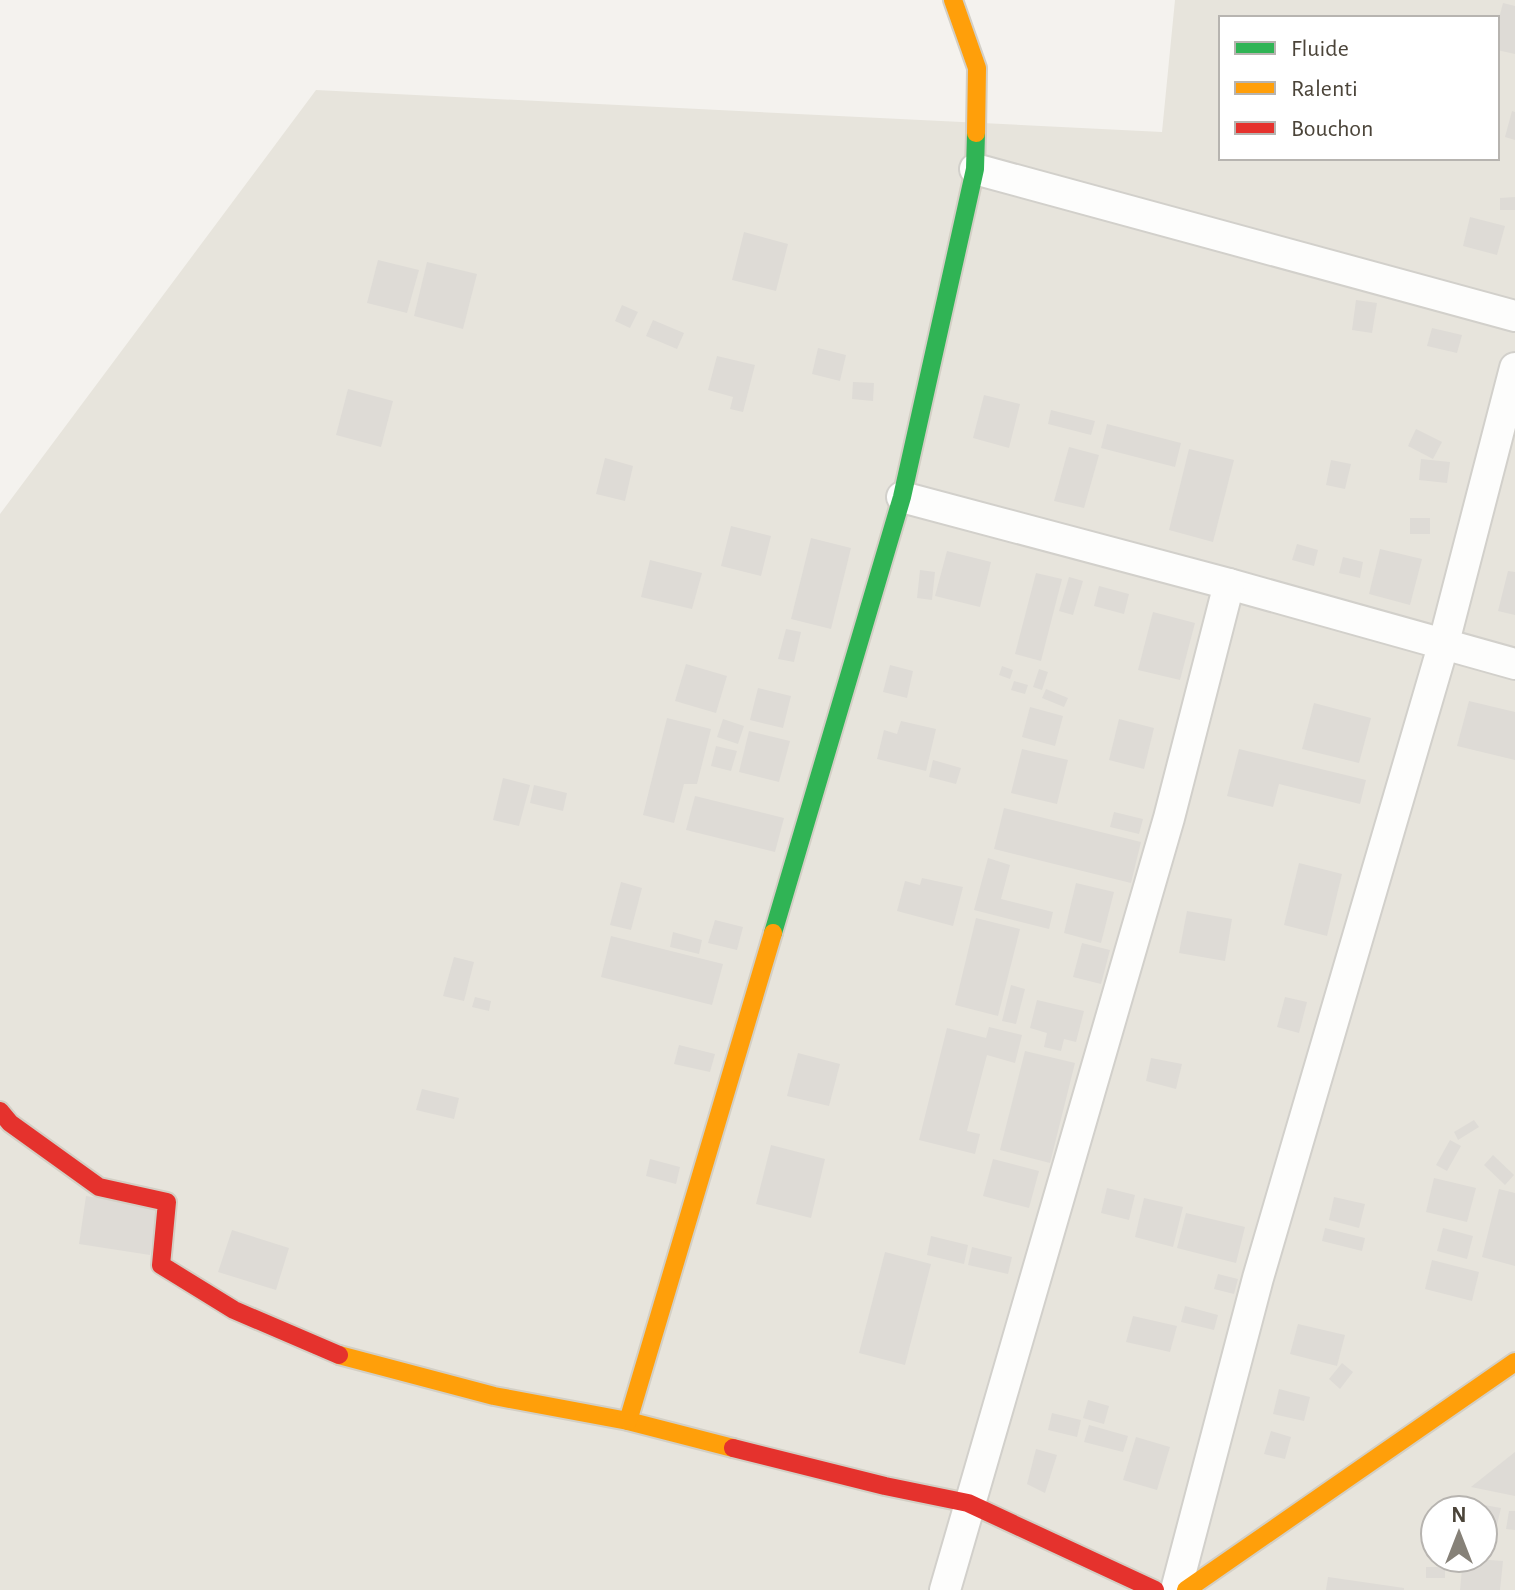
<svg xmlns="http://www.w3.org/2000/svg" width="1515" height="1590" viewBox="0 0 1515 1590" font-family="'Alegreya Sans',sans-serif">
<rect width="100%" height="100%" fill="#f4f2ee"/>
<path fill="#e7e4dc" fill-rule="evenodd" d="M 1175,0 L 1515,0 L 1515,1590 L 0,1590 L 0,514 L 316,90 L 1162,132 ZM 1221,18 L 1497,18 L 1497,158 L 1221,158 ZM 1435,1510 L 1483,1510 L 1483,1558 L 1435,1558 Z"/>
<g fill="#dedbd6">
<path d="M 1503,3 L 1515,6 L 1515,54 L 1497,50 L 1497,26 Z"/>
<path d="M 1512,111 L 1515,112 L 1515,140 L 1505,137 Z"/>
<path d="M 1515,197 L 1515,210 L 1500,210 L 1500,198 Z"/>
<path d="M 1470,217 L 1505,226 L 1497,255 L 1463,246 Z"/>
<path d="M 744,232 L 788,244 L 776,291 L 732,280 Z"/>
<path d="M 378,260 L 419,270 L 407,313 L 367,303 Z"/>
<path d="M 427,262 L 477,274 L 463,329 L 414,316 Z"/>
<path d="M 1356,300 L 1377,303 L 1372,333 L 1352,330 Z"/>
<path d="M 622,305 L 638,312 L 630,328 L 615,321 Z"/>
<path d="M 653,320 L 684,333 L 677,349 L 646,336 Z"/>
<path d="M 1432,328 L 1462,335 L 1457,353 L 1427,346 Z"/>
<path d="M 818,348 L 846,355 L 840,381 L 812,374 Z"/>
<path d="M 717,356 L 755,365 L 743,412 L 730,409 L 733,397 L 708,390 Z"/>
<path d="M 853,382 L 874,383 L 873,401 L 852,399 Z"/>
<path d="M 348,389 L 393,401 L 381,447 L 336,435 Z"/>
<path d="M 984,395 L 1020,404 L 1009,448 L 973,438 Z"/>
<path d="M 1051,410 L 1095,421 L 1091,435 L 1048,424 Z"/>
<path d="M 1107,424 L 1181,443 L 1175,467 L 1101,448 Z"/>
<path d="M 1416,429 L 1442,442 L 1433,459 L 1408,446 Z"/>
<path d="M 1069,447 L 1099,455 L 1084,508 L 1054,501 Z"/>
<path d="M 1189,449 L 1234,460 L 1213,542 L 1169,530 Z"/>
<path d="M 605,458 L 633,466 L 625,501 L 596,494 Z"/>
<path d="M 1421,459 L 1450,462 L 1447,483 L 1419,480 Z"/>
<path d="M 1331,460 L 1351,464 L 1345,489 L 1326,485 Z"/>
<rect x="1410" y="518" width="20" height="16"/>
<path d="M 731,526 L 771,536 L 761,576 L 721,566 Z"/>
<path d="M 811,538 L 851,548 L 831,629 L 791,619 Z"/>
<path d="M 1297,544 L 1318,550 L 1314,566 L 1292,560 Z"/>
<path d="M 1380,549 L 1422,559 L 1410,605 L 1369,594 Z"/>
<path d="M 947,551 L 991,562 L 980,607 L 935,596 Z"/>
<path d="M 1343,557 L 1363,562 L 1360,578 L 1339,573 Z"/>
<path d="M 650,560 L 702,573 L 692,609 L 641,597 Z"/>
<path d="M 920,570 L 935,572 L 932,600 L 917,598 Z"/>
<path d="M 1508,571 L 1515,572 L 1515,615 L 1498,611 Z"/>
<path d="M 1036,573 L 1062,579 L 1041,661 L 1015,654 Z"/>
<path d="M 1069,577 L 1083,581 L 1073,615 L 1059,611 Z"/>
<path d="M 1099,586 L 1129,594 L 1124,614 L 1094,606 Z"/>
<path d="M 1153,612 L 1195,623 L 1180,680 L 1138,670 Z"/>
<path d="M 786,629 L 801,632 L 794,662 L 778,659 Z"/>
<path d="M 686,664 L 727,676 L 716,713 L 675,701 Z"/>
<path d="M 890,665 L 913,671 L 907,698 L 883,692 Z"/>
<path d="M 1002,666 L 1013,670 L 1010,679 L 999,675 Z"/>
<path d="M 1039,669 L 1048,672 L 1042,690 L 1033,687 Z"/>
<path d="M 1014,681 L 1028,685 L 1025,694 L 1011,690 Z"/>
<path d="M 758,688 L 791,696 L 783,728 L 750,720 Z"/>
<path d="M 1046,689 L 1068,698 L 1064,707 L 1042,698 Z"/>
<path d="M 1469,701 L 1515,712 L 1515,760 L 1457,746 Z"/>
<path d="M 1314,703 L 1371,718 L 1359,763 L 1302,749 Z"/>
<path d="M 1030,707 L 1063,716 L 1055,746 L 1022,737 Z"/>
<path d="M 667,718 L 711,729 L 697,784 L 684,784 L 674,823 L 643,815 Z"/>
<path d="M 723,719 L 744,726 L 738,744 L 717,737 Z"/>
<path d="M 1119,719 L 1154,728 L 1144,769 L 1109,760 Z"/>
<path d="M 901,721 L 936,729 L 926,771 L 877,759 L 884,730 L 897,734 Z"/>
<path d="M 749,731 L 790,741 L 779,782 L 739,772 Z"/>
<path d="M 716,746 L 737,751 L 731,771 L 711,766 Z"/>
<path d="M 1022,749 L 1068,760 L 1057,804 L 1011,793 Z"/>
<path d="M 1239,749 L 1366,780 L 1360,804 L 1279,784 L 1273,807 L 1227,796 Z"/>
<path d="M 933,760 L 961,768 L 956,784 L 929,777 Z"/>
<path d="M 503,778 L 530,785 L 519,826 L 493,820 Z"/>
<path d="M 534,785 L 567,793 L 563,811 L 530,803 Z"/>
<path d="M 695,796 L 784,818 L 775,852 L 686,830 Z"/>
<path d="M 1004,808 L 1141,842 L 1131,883 L 994,849 Z"/>
<path d="M 1114,812 L 1143,819 L 1139,834 L 1110,827 Z"/>
<path d="M 988,858 L 1010,865 L 1001,899 L 1053,912 L 1049,929 L 974,910 Z"/>
<path d="M 1299,863 L 1342,874 L 1327,936 L 1284,925 Z"/>
<path d="M 922,878 L 963,887 L 953,926 L 897,911 L 905,881 L 920,885 Z"/>
<path d="M 621,882 L 642,888 L 631,930 L 610,925 Z"/>
<path d="M 1076,883 L 1114,892 L 1101,943 L 1064,933 Z"/>
<path d="M 1187,911 L 1232,919 L 1225,961 L 1179,953 Z"/>
<path d="M 976,918 L 1020,929 L 998,1016 L 955,1005 Z"/>
<path d="M 715,920 L 743,927 L 737,950 L 708,943 Z"/>
<path d="M 673,932 L 702,940 L 699,954 L 670,947 Z"/>
<path d="M 611,936 L 723,964 L 712,1005 L 601,977 Z"/>
<path d="M 1082,943 L 1110,950 L 1101,984 L 1073,977 Z"/>
<path d="M 454,957 L 474,962 L 464,1001 L 443,996 Z"/>
<path d="M 1011,985 L 1025,989 L 1016,1024 L 1002,1021 Z"/>
<path d="M 475,997 L 491,1001 L 489,1011 L 472,1007 Z"/>
<path d="M 1285,997 L 1307,1002 L 1299,1033 L 1277,1027 Z"/>
<path d="M 1037,1000 L 1084,1011 L 1076,1042 L 1064,1039 L 1061,1051 L 1044,1047 L 1047,1033 L 1030,1028 Z"/>
<path d="M 989,1027 L 1022,1035 L 1015,1063 L 987,1055 L 967,1131 L 980,1134 L 975,1154 L 919,1140 L 947,1028 L 986,1038 Z"/>
<path d="M 679,1045 L 715,1054 L 710,1072 L 674,1064 Z"/>
<path d="M 1025,1051 L 1075,1063 L 1050,1163 L 1000,1150 Z"/>
<path d="M 798,1053 L 840,1064 L 829,1106 L 787,1096 Z"/>
<path d="M 1151,1058 L 1182,1064 L 1176,1089 L 1146,1081 Z"/>
<path d="M 422,1089 L 459,1098 L 454,1119 L 416,1110 Z"/>
<path d="M 1474,1120 L 1479,1127 L 1458,1140 L 1454,1132 Z"/>
<path d="M 1450,1140 L 1461,1146 L 1447,1171 L 1436,1165 Z"/>
<path d="M 771,1145 L 825,1159 L 811,1218 L 756,1204 Z"/>
<path d="M 1493,1155 L 1514,1175 L 1505,1185 L 1484,1165 Z"/>
<path d="M 650,1159 L 680,1167 L 676,1184 L 646,1176 Z"/>
<path d="M 993,1159 L 1039,1171 L 1029,1208 L 983,1196 Z"/>
<path d="M 1434,1178 L 1476,1188 L 1467,1222 L 1426,1212 Z"/>
<path d="M 1107,1188 L 1135,1195 L 1129,1220 L 1101,1213 Z"/>
<path d="M 1499,1189 L 1515,1193 L 1515,1266 L 1482,1257 Z"/>
<path d="M 86,1196 L 158,1207 L 150,1255 L 79,1244 Z"/>
<path d="M 1334,1197 L 1365,1204 L 1359,1228 L 1329,1220 Z"/>
<path d="M 1144,1198 L 1183,1207 L 1173,1247 L 1135,1237 Z"/>
<path d="M 1186,1213 L 1245,1227 L 1236,1263 L 1177,1248 Z"/>
<path d="M 1325,1228 L 1365,1238 L 1362,1251 L 1322,1241 Z"/>
<path d="M 1443,1228 L 1473,1236 L 1467,1259 L 1437,1251 Z"/>
<path d="M 232,1230 L 289,1248 L 276,1290 L 218,1272 Z"/>
<path d="M 931,1236 L 968,1245 L 964,1264 L 927,1255 Z"/>
<path d="M 972,1247 L 1012,1257 L 1008,1274 L 968,1265 Z"/>
<path d="M 885,1252 L 931,1264 L 905,1365 L 859,1353 Z"/>
<path d="M 1432,1260 L 1479,1272 L 1472,1301 L 1425,1289 Z"/>
<path d="M 1218,1274 L 1238,1279 L 1234,1294 L 1214,1289 Z"/>
<path d="M 1185,1306 L 1218,1315 L 1214,1330 L 1181,1322 Z"/>
<path d="M 1133,1316 L 1177,1326 L 1170,1352 L 1126,1342 Z"/>
<path d="M 1298,1324 L 1345,1335 L 1337,1366 L 1290,1354 Z"/>
<path d="M 1342,1363 L 1353,1372 L 1340,1389 L 1329,1379 Z"/>
<path d="M 1279,1389 L 1310,1397 L 1304,1421 L 1273,1414 Z"/>
<path d="M 1088,1400 L 1109,1406 L 1104,1424 L 1083,1418 Z"/>
<path d="M 1052,1413 L 1081,1420 L 1077,1437 L 1048,1430 Z"/>
<path d="M 1089,1425 L 1128,1436 L 1123,1452 L 1084,1442 Z"/>
<path d="M 1271,1431 L 1291,1437 L 1285,1459 L 1264,1454 Z"/>
<path d="M 1136,1437 L 1170,1447 L 1157,1490 L 1123,1480 Z"/>
<path d="M 1036,1449 L 1057,1455 L 1045,1493 L 1027,1484 Z"/>
<path d="M 1515,1452 L 1515,1496 L 1471,1487 Z"/>
<path d="M 1443,1502 L 1460,1505 L 1459,1510 L 1441,1510 Z"/>
<path d="M 1473,1503 L 1501,1508 L 1496,1529 L 1483,1527 L 1483,1510 L 1472,1510 Z"/>
<path d="M 1509,1511 L 1515,1511 L 1515,1530 L 1506,1529 Z"/>
<path d="M 1463,1558 L 1503,1561 L 1500,1590 L 1460,1590 Z"/>
<rect x="1426" y="1567" width="19" height="11"/>
<path d="M 1328,1577 L 1404,1588 L 1404,1590 L 1326,1590 Z"/>
</g>
<g fill="none" stroke-linecap="round" stroke-linejoin="round">
<g stroke="#d2d0cb" stroke-width="34">
<g id="street">
<path d="M 975,169 L 1515,316"/>
<path d="M 902,497 L 1229,584 L 1515,664"/>
<path d="M 945,1590 L 1169,818 L 1229,584"/>
<path d="M 1176,1590 L 1258,1278 L 1443,646 L 1515,368"/>
</g>
</g>
<g stroke="#d3cfc5" stroke-width="22">
<path id="fast" d="M 773,933 L 902,497 L 975,169 L 976,133"/>
</g>
<g stroke="#d3cfc5" stroke-width="22">
<g id="slow">
<path d="M 953,0 L 977,68 L 976,133"/>
<path d="M 339,1355 L 494,1396 L 628,1421 L 733,1448"/>
<path d="M 628,1421 L 773,933"/>
<path d="M 1186,1590 L 1515,1362"/>
</g>
</g>
<g stroke="#d3cfc5" stroke-width="22">
<g id="jam">
<path d="M 0,1111 L 10,1123 L 99,1187 L 167,1202 L 161,1265 L 234,1310 L 339,1355"/>
<path d="M 733,1448 L 885,1486 L 968,1503 L 1155,1590"/>
</g>
</g>
<use href="#street" stroke="#fdfdfc" stroke-width="30"/>
<use href="#fast" stroke="#30b455" stroke-width="18"/>
<use href="#slow" stroke="#ff9f0a" stroke-width="18"/>
<use href="#jam" stroke="#e5322d" stroke-width="18"/>
</g>
<rect x="1219" y="16" width="280" height="144" fill="#ffffff" stroke="#b7b4b0" stroke-width="2"/>
<rect x="1235" y="42" width="40" height="12" fill="#30b455" stroke="#b7b4b0" stroke-width="2"/>
<text x="1291" y="56" font-size="24" fill="#4b4439">Fluide</text>
<rect x="1235" y="82" width="40" height="12" fill="#ff9f0a" stroke="#b7b4b0" stroke-width="2"/>
<text x="1291" y="96" font-size="24" fill="#4b4439">Ralenti</text>
<rect x="1235" y="122" width="40" height="12" fill="#e5322d" stroke="#b7b4b0" stroke-width="2"/>
<text x="1291" y="136" font-size="24" fill="#4b4439">Bouchon</text>
<g transform="translate(1459 1534)"><circle r="38" fill="#ffffff" stroke="#b7b4b0" stroke-width="2"/>
<path d="M0-6L14 30L0 20L-14 30Z" fill="#868178"/>
<text y="-12" font-size="22" font-weight="bold" text-anchor="middle" fill="#4b4439">N</text>
</g>
</svg>
